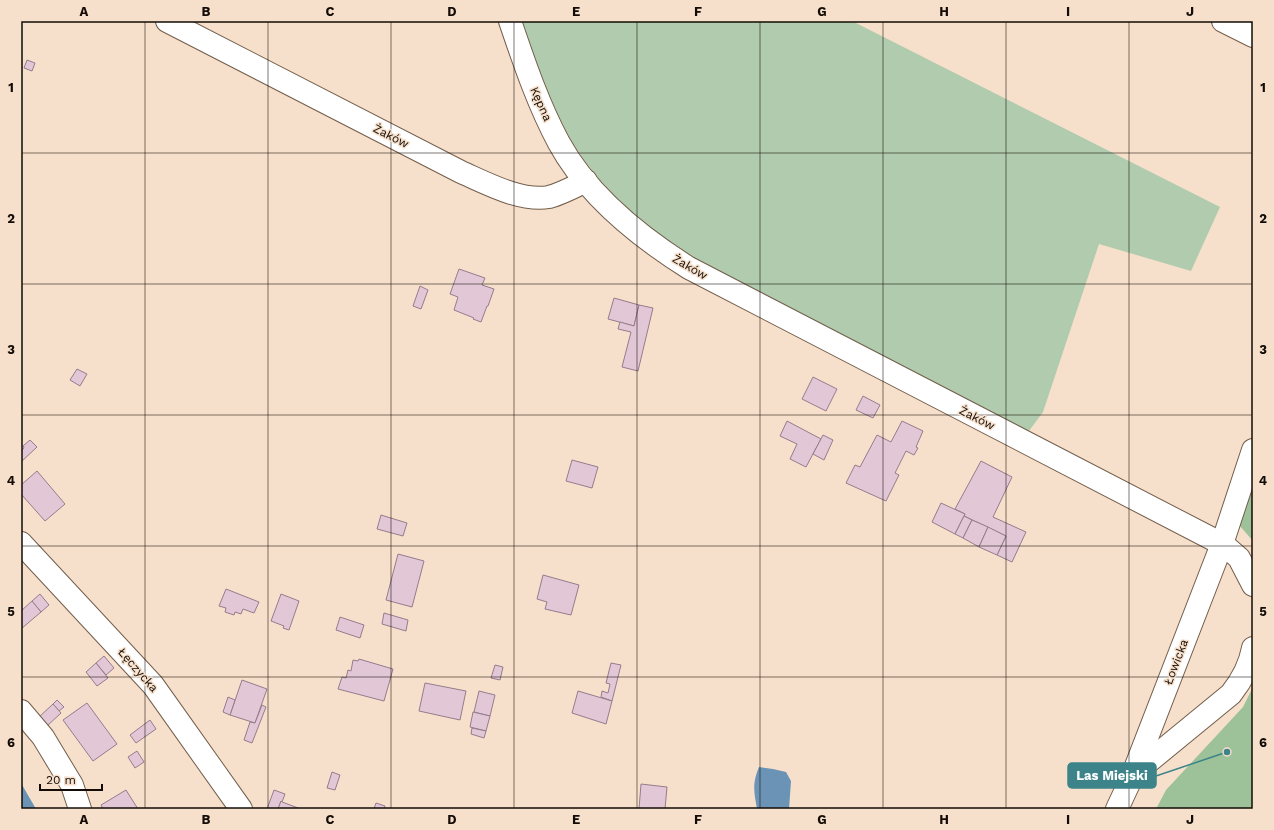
<svg xmlns="http://www.w3.org/2000/svg" width="1274" height="830" viewBox="0 0 1274 830" font-family="'Work Sans',sans-serif">
<rect width="100%" height="100%" fill="#f7e0cb"/>
<path fill="#b0cbad" d="M 522,21 L 852,21 L 1220,207 L 1191,271 L 1099,244 L 1043,412 L 1029,431 L 752,291 C 712,269 669,247 635,216 C 604,188 577,155 559,118 C 543,87 533,54 522,21 Z"/>
<g fill="#9dc299">
<path d="M 1253,484 L 1253,541 L 1239,525 Z"/>
<path d="M 1253,687 L 1253,809 L 1156,809 L 1166,790 L 1243,707 Z"/>
</g>
<g fill="#6b93b6">
<path d="M 759,767 L 773,769 L 786,772 L 791,781 L 789,809 L 757,809 C 754,792 752,784 759,767 Z"/>
<path d="M 21,783 L 36,809 L 21,809 Z"/>
</g>
<g fill="#e2c7d7" stroke="#957c8c">
<path d="M 27,60 L 35,63 L 32,71 L 24,68 Z"/>
<path d="M 459,269 L 485,278 L 482,285 L 494,289 L 488,306 L 487,306 L 481,322 L 473,319 L 474,318 L 454,310 L 458,297 L 450,294 Z"/>
<path d="M 420,286 L 428,290 L 421,309 L 413,306 Z"/>
<path d="M 614,298 L 639,305 L 634,326 L 608,319 Z"/>
<path d="M 639,305 L 653,308 L 638,371 L 622,367 L 631,332 L 618,329 L 620,322 L 634,326 Z"/>
<path d="M 77,369 L 87,374 L 80,386 L 70,380 Z"/>
<path d="M 813,377 L 837,389 L 826,411 L 802,399 Z"/>
<path d="M 863,396 L 880,405 L 873,418 L 856,410 Z"/>
<path d="M 787,421 L 821,439 L 806,467 L 790,459 L 797,444 L 780,436 Z"/>
<path d="M 902,421 L 923,431 L 916,447 L 918,448 L 914,455 L 906,451 L 895,473 L 899,475 L 886,501 L 846,483 L 855,465 L 860,467 L 877,435 L 891,442 Z"/>
<path d="M 823,435 L 833,440 L 824,460 L 813,454 Z"/>
<path d="M 30,440 L 37,447 L 21,462 L 21,451 L 24,448 L 23,446 Z"/>
<path d="M 572,460 L 598,467 L 592,488 L 566,481 Z"/>
<path d="M 981,461 L 1012,477 L 993,517 L 1026,532 L 1012,562 L 997,555 L 1006,536 L 964,516 L 965,514 L 955,509 Z"/>
<path d="M 37,471 L 65,504 L 45,521 L 21,494 L 21,485 Z"/>
<path d="M 941,503 L 965,514 L 955,534 L 932,522 Z"/>
<path d="M 381,515 L 407,523 L 403,536 L 377,529 Z"/>
<path d="M 964,516 L 972,520 L 963,538 L 955,534 Z"/>
<path d="M 972,520 L 988,527 L 979,547 L 963,538 Z"/>
<path d="M 988,527 L 1006,536 L 997,555 L 979,547 Z"/>
<path d="M 398,554 L 424,561 L 412,607 L 386,600 Z"/>
<path d="M 543,575 L 579,585 L 571,615 L 545,609 L 547,602 L 537,599 Z"/>
<path d="M 226,589 L 259,602 L 254,613 L 243,609 L 241,614 L 235,612 L 234,615 L 225,612 L 226,608 L 219,606 Z"/>
<path d="M 40,594 L 49,605 L 41,612 L 32,601 Z"/>
<path d="M 281,594 L 299,601 L 289,630 L 283,628 L 284,626 L 271,621 Z"/>
<path d="M 32,601 L 41,612 L 21,629 L 21,611 Z"/>
<path d="M 384,613 L 408,620 L 406,631 L 382,624 Z"/>
<path d="M 340,617 L 364,625 L 360,638 L 336,630 Z"/>
<path d="M 104,656 L 114,668 L 106,675 L 96,663 Z"/>
<path d="M 359,659 L 393,669 L 384,701 L 338,689 L 342,677 L 346,678 L 348,670 L 351,671 L 353,660 L 358,661 Z"/>
<path d="M 96,663 L 108,678 L 97,686 L 86,672 Z"/>
<path d="M 611,663 L 621,665 L 612,701 L 601,697 L 602,691 L 608,693 L 610,684 L 606,683 Z"/>
<path d="M 495,665 L 503,667 L 500,680 L 491,678 Z"/>
<path d="M 242,680 L 267,689 L 255,723 L 230,715 Z"/>
<path d="M 425,683 L 466,691 L 460,720 L 419,711 Z"/>
<path d="M 479,691 L 495,695 L 490,716 L 474,712 Z"/>
<path d="M 578,691 L 612,701 L 606,724 L 572,713 Z"/>
<path d="M 228,697 L 235,700 L 230,715 L 223,712 Z"/>
<path d="M 57,700 L 64,707 L 59,711 L 53,704 Z"/>
<path d="M 87,703 L 117,744 L 93,761 L 63,720 Z"/>
<path d="M 53,704 L 61,713 L 47,726 L 38,718 Z"/>
<path d="M 262,705 L 266,707 L 252,743 L 244,740 L 250,722 L 255,723 Z"/>
<path d="M 473,712 L 490,716 L 486,731 L 470,727 Z"/>
<path d="M 150,720 L 156,729 L 136,743 L 130,735 Z"/>
<path d="M 472,728 L 486,731 L 484,738 L 471,734 Z"/>
<path d="M 137,751 L 144,762 L 135,768 L 128,757 Z"/>
<path d="M 332,772 L 340,775 L 335,790 L 327,788 Z"/>
<path d="M 641,784 L 667,787 L 665,809 L 639,809 Z"/>
<path d="M 126,790 L 138,809 L 103,809 L 101,805 Z"/>
<path d="M 274,790 L 285,794 L 282,802 L 281,801 L 278,809 L 267,809 Z"/>
<path d="M 281,801 L 282,802 L 301,809 L 278,809 Z"/>
<path d="M 376,803 L 385,806 L 384,809 L 374,809 Z"/>
</g>
<g fill="none" stroke-linecap="round" stroke-linejoin="round">
<g stroke="#725e4c" stroke-width="24">
<g id="minor">
<path d="M 167,21 L 461,172 C 486,183 521,202 549,197 C 561,194 574,187 586,181"/>
<path d="M 510,21 C 524,62 538,104 559,143 C 588,196 638,236 689,268 L 1224,545 L 1239,558 L 1253,585"/>
<path d="M 1223,21 L 1253,36"/>
<path d="M 21,543 L 153,685 L 241,809"/>
<path d="M 21,711 L 43,737 L 72,785 L 80,809"/>
<path d="M 1136,774 L 1142,767 L 1231,694 C 1242,680 1250,665 1253,648"/>
<path d="M 1117,809 L 1131,779 L 1222,544 L 1253,450"/>
</g>
</g>
<use href="#minor" stroke="#fff" stroke-width="22"/>
</g>
<path fill="none" stroke="#130b05" stroke-width="1" stroke-opacity="0.55" d="M 145,21 L 145,809M 268,21 L 268,809M 391,21 L 391,809M 514,21 L 514,809M 637,21 L 637,809M 760,21 L 760,809M 883,21 L 883,809M 1006,21 L 1006,809M 1129,21 L 1129,809M 21,153 L 1253,153M 21,284 L 1253,284M 21,415 L 1253,415M 21,546 L 1253,546M 21,677 L 1253,677"/>
<g text-anchor="middle" stroke-width="3" stroke-linejoin="round" paint-order="stroke">
<g font-size="12" fill="#130b05" stroke="#f7e0cb">
<text transform="translate(541 104) rotate(66)" y="4">Kępna</text>
<text transform="translate(391 136) rotate(27)" y="4">Żaków</text>
<text transform="translate(690 267) rotate(30)" y="4">Żaków</text>
<text transform="translate(977 418) rotate(27)" y="4">Żaków</text>
<text transform="translate(1176 662) rotate(-69)" y="4">Łowicka</text>
<text transform="translate(138 670) rotate(49)" y="4">Łęczycka</text>
</g>
</g>
<path fill="none" stroke="#3c8489" stroke-width="1.5" d="M1227 752L1156 776"/>
<circle fill="#3c8489" stroke="#f7e0cb" stroke-width="1.5" cx="1227" cy="752" r="4"/>
<rect fill="#3c8489" stroke="#3c8489" stroke-width="1.5" x="1068" y="763" width="88" height="25" rx="4"/>
<g font-size="13" text-anchor="middle" font-weight="bold" fill="#fff">
<text x="1112" y="780">Las Miejski</text>
</g>
<rect width="1274" height="830" fill="none" stroke="#f7e0cb" stroke-width="44"/>
<path d="M40 784v6h62v-6" fill="none" stroke="#130b05" stroke-width="2"/>
<text x="46" y="784" font-size="12" fill="#130b05" stroke="#f7e0cb" stroke-width="3" paint-order="stroke">20 m</text>
<rect x="22" y="22" width="1230" height="786" fill="none" stroke="#130b05" stroke-width="1.5"/>
<g font-size="13" text-anchor="middle" font-weight="bold" fill="#130b05">
<text x="84" y="16">A</text>
<text x="206" y="16">B</text>
<text x="330" y="16">C</text>
<text x="452" y="16">D</text>
<text x="576" y="16">E</text>
<text x="698" y="16">F</text>
<text x="822" y="16">G</text>
<text x="944" y="16">H</text>
<text x="1068" y="16">I</text>
<text x="1190" y="16">J</text>
<text x="11" y="92">1</text>
<text x="1263" y="92">1</text>
<text x="11" y="223">2</text>
<text x="1263" y="223">2</text>
<text x="11" y="354">3</text>
<text x="1263" y="354">3</text>
<text x="11" y="485">4</text>
<text x="1263" y="485">4</text>
<text x="11" y="616">5</text>
<text x="1263" y="616">5</text>
<text x="11" y="747">6</text>
<text x="1263" y="747">6</text>
<text x="84" y="824">A</text>
<text x="206" y="824">B</text>
<text x="330" y="824">C</text>
<text x="452" y="824">D</text>
<text x="576" y="824">E</text>
<text x="698" y="824">F</text>
<text x="822" y="824">G</text>
<text x="944" y="824">H</text>
<text x="1068" y="824">I</text>
<text x="1190" y="824">J</text>
</g>
</svg>
